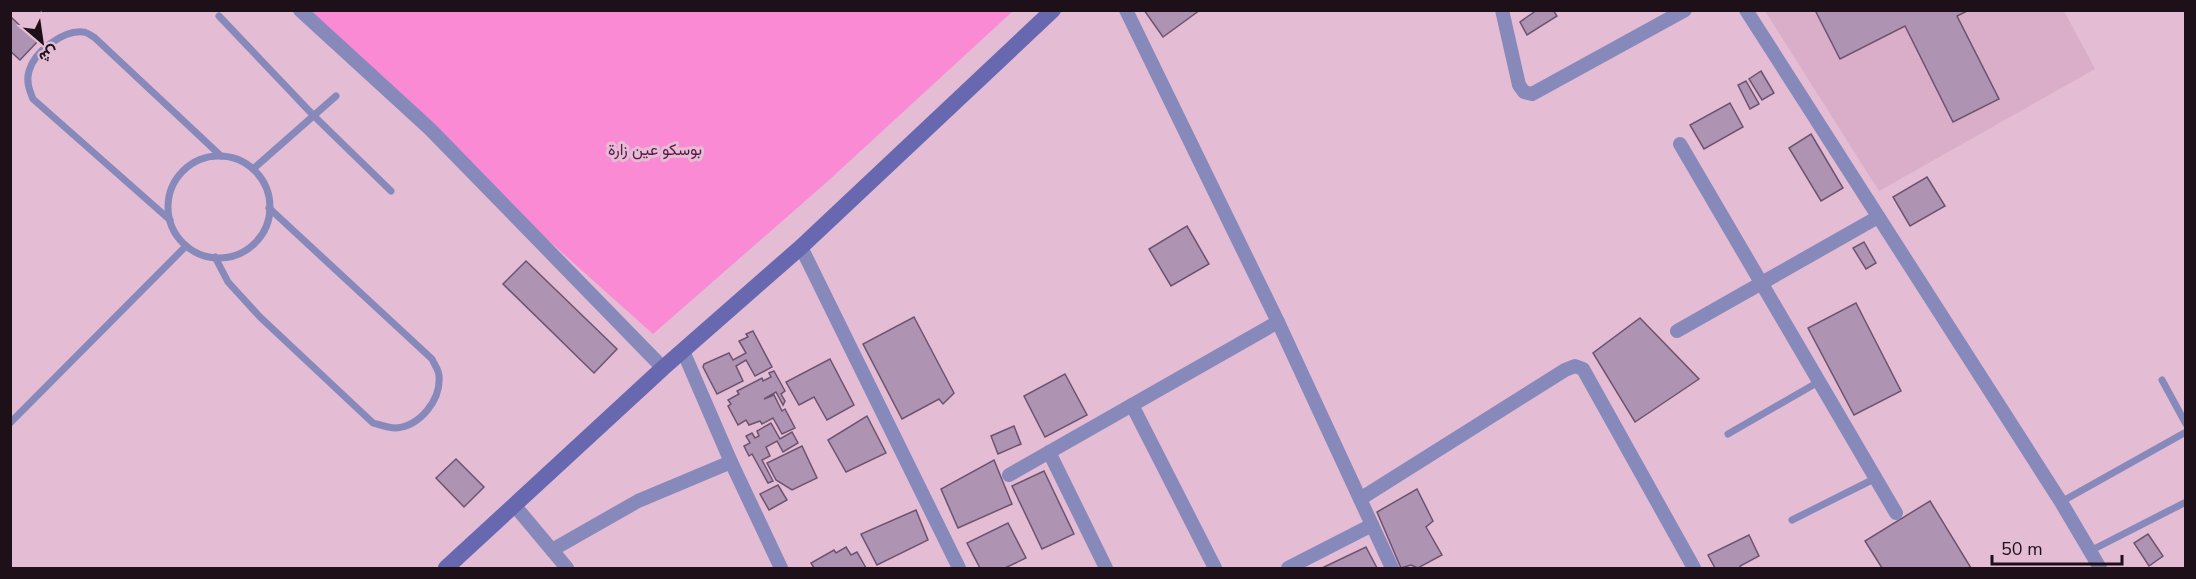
<svg xmlns="http://www.w3.org/2000/svg" width="2196" height="579" viewBox="0 0 2196 579" font-family="'Nunito Sans',Vazirmatn,sans-serif">
<rect width="100%" height="100%" fill="#e4bcd4"/>
<path fill="#daadc8" d="M 1765,11 L 2064,11 L 2095,69 L 1879,191 Z"/>
<path fill="#fb8ad4" d="M 292,11 L 1013,11 L 828,181 L 653,334 Z"/>
<g fill="#ae93b3" stroke="#6c5370" stroke-width="1.5">
<path d="M 1144,10 L 1200,10 L 1163,37 Z"/>
<path d="M 1537,10 L 1553,10 L 1557,16 L 1527,35 L 1520,22 Z"/>
<path d="M 1815,10 L 1969,10 L 1957,16 L 1999,99 L 1953,122 L 1905,26 L 1840,59 Z"/>
<path d="M 10,16 L 37,42 L 20,60 L 10,51 Z"/>
<path d="M 1761,71 L 1774,93 L 1762,100 L 1749,79 Z"/>
<path d="M 1746,81 L 1759,104 L 1750,109 L 1738,85 Z"/>
<path d="M 1730,103 L 1743,127 L 1704,149 L 1690,125 Z"/>
<path d="M 1811,134 L 1843,188 L 1821,201 L 1789,148 Z"/>
<path d="M 1927,177 L 1945,206 L 1910,226 L 1893,197 Z"/>
<path d="M 1187,226 L 1209,264 L 1171,286 L 1149,249 Z"/>
<path d="M 1864,242 L 1876,263 L 1866,269 L 1853,248 Z"/>
<path d="M 526,261 L 617,349 L 594,373 L 503,284 Z"/>
<path d="M 1856,303 L 1901,391 L 1854,415 L 1808,328 Z"/>
<path d="M 914,317 L 954,393 L 943,404 L 939,399 L 902,419 L 863,344 Z"/>
<path d="M 1640,318 L 1699,379 L 1635,422 L 1593,353 Z"/>
<path d="M 753,331 L 772,367 L 755,376 L 746,360 L 736,366 L 743,381 L 717,394 L 703,367 L 704,364 L 729,353 L 733,360 L 746,353 L 739,341 L 748,337 L 746,334 Z"/>
<path d="M 830,359 L 854,405 L 827,420 L 814,397 L 799,405 L 786,382 Z"/>
<path d="M 774,371 L 785,391 L 781,394 L 785,401 L 783,405 L 776,392 L 764,399 L 774,395 L 782,411 L 785,409 L 795,428 L 782,434 L 773,418 L 762,424 L 760,421 L 749,425 L 746,420 L 738,425 L 728,406 L 731,404 L 728,400 L 739,394 L 737,391 L 762,378 L 763,381 L 771,377 L 769,373 Z"/>
<path d="M 1065,374 L 1087,415 L 1045,437 L 1024,396 Z"/>
<path d="M 867,416 L 886,453 L 846,472 L 828,440 Z"/>
<path d="M 771,423 L 780,439 L 792,432 L 798,443 L 783,452 L 777,441 L 766,447 L 770,456 L 762,460 L 773,481 L 768,483 L 752,454 L 749,456 L 744,446 L 750,443 L 746,436 L 752,433 L 755,438 L 759,436 L 757,431 Z"/>
<path d="M 1014,426 L 1021,444 L 998,454 L 991,436 Z"/>
<path d="M 802,446 L 817,478 L 792,490 L 776,480 L 767,463 Z"/>
<path d="M 456,459 L 484,487 L 464,507 L 436,478 Z"/>
<path d="M 994,460 L 1012,504 L 958,528 L 941,489 Z"/>
<path d="M 1044,471 L 1074,534 L 1042,549 L 1012,486 Z"/>
<path d="M 778,485 L 787,500 L 769,510 L 760,494 Z"/>
<path d="M 1417,489 L 1433,521 L 1426,527 L 1442,555 L 1418,568 L 1411,565 L 1401,568 L 1377,512 Z"/>
<path d="M 1930,501 L 1971,568 L 1882,568 L 1865,541 Z"/>
<path d="M 916,510 L 928,540 L 877,565 L 861,534 Z"/>
<path d="M 1008,523 L 1026,558 L 1005,568 L 980,568 L 967,543 Z"/>
<path d="M 2148,534 L 2163,556 L 2149,566 L 2134,543 Z"/>
<path d="M 1749,535 L 1759,556 L 1740,566 L 1741,568 L 1715,568 L 1708,555 Z"/>
<path d="M 846,547 L 851,555 L 857,552 L 866,568 L 814,568 L 811,563 L 834,550 L 836,553 Z"/>
<path d="M 1366,547 L 1377,568 L 1322,568 Z"/>
</g>
<g fill="none" stroke-linecap="round" stroke-linejoin="round">
<g stroke="#8789bb" stroke-width="7">
<path d="M 219,16 L 314,116 L 391,191"/>
<circle cx="219" cy="207" r="51"/>
<path d="M 253,169 L 336,96"/>
<path d="M 170,220 L 33,99 C 29,89 26,81 29,71 C 34,52 63,30 83,32 C 87,32 92,36 95,38 L 221,156"/>
<path d="M 215,257 L 228,282 L 260,317 L 373,423 C 380,425 388,428 396,428 C 420,426 441,400 439,376 C 439,370 434,364 432,359 L 269,208"/>
<path d="M 2162,380 L 2186,424"/>
<path d="M 10,423 L 186,246"/>
<path d="M 1728,434 L 1820,381"/>
<path d="M 2061,502 L 2186,432"/>
<path d="M 1792,520 L 1876,478"/>
<path d="M 2090,551 L 2186,502"/>
</g>
<g stroke="#8789bb" stroke-width="14">
<path d="M 300,10 L 430,129 L 663,368"/>
<path d="M 1126,10 L 1278,322 L 1392,568"/>
<path d="M 1502,10 L 1519,85 L 1524,92 L 1532,94 L 1685,10"/>
<path d="M 1746,10 L 2061,502 L 2100,568"/>
<path d="M 1680,144 L 1896,513"/>
<path d="M 801,247 L 959,568"/>
<path d="M 1677,331 L 1878,217"/>
<path d="M 683,351 L 731,462 L 781,568"/>
<path d="M 1132,405 L 1215,568"/>
<path d="M 1049,452 L 1106,568"/>
<path d="M 1009,475 L 1278,322"/>
<path d="M 1360,499 L 1565,370 L 1575,366 L 1583,369 L 1694,568"/>
<path d="M 515,506 L 567,568"/>
<path d="M 552,550 L 638,501 L 731,462"/>
<path d="M 1288,568 L 1372,525"/>
</g>
<path stroke="#6868b1" stroke-width="16" d="M 446,568 L 663,368 L 801,247 L 1053,10"/>
</g>
<g text-anchor="middle" stroke-width="6" stroke-linejoin="round" paint-order="stroke">
<g font-size="16" fill="#5b1647" stroke="#e4bcd4">
<text x="655" y="155">بوسكو عين زارة</text>
</g>
</g>
<rect width="2196" height="579" fill="none" stroke="#1d1018" stroke-width="24"/>
<g transform="translate(42 42) rotate(151)" stroke="#e4bcd4" stroke-width="4.5" paint-order="stroke">
<path d="M0-4.5L10 22L0 15L-10 22Z" fill="#1d1018"/>
<text y="-9" font-size="16" font-weight="bold" text-anchor="middle" fill="#1d1018">ش</text>
</g>
<path d="M1992 555v9h130v-9" fill="none" stroke="#1d1018" stroke-width="3"/>
<text x="2001" y="555" font-size="18" fill="#1d1018" stroke="#e4bcd4" stroke-width="4.5" paint-order="stroke">50 m</text>
</svg>
